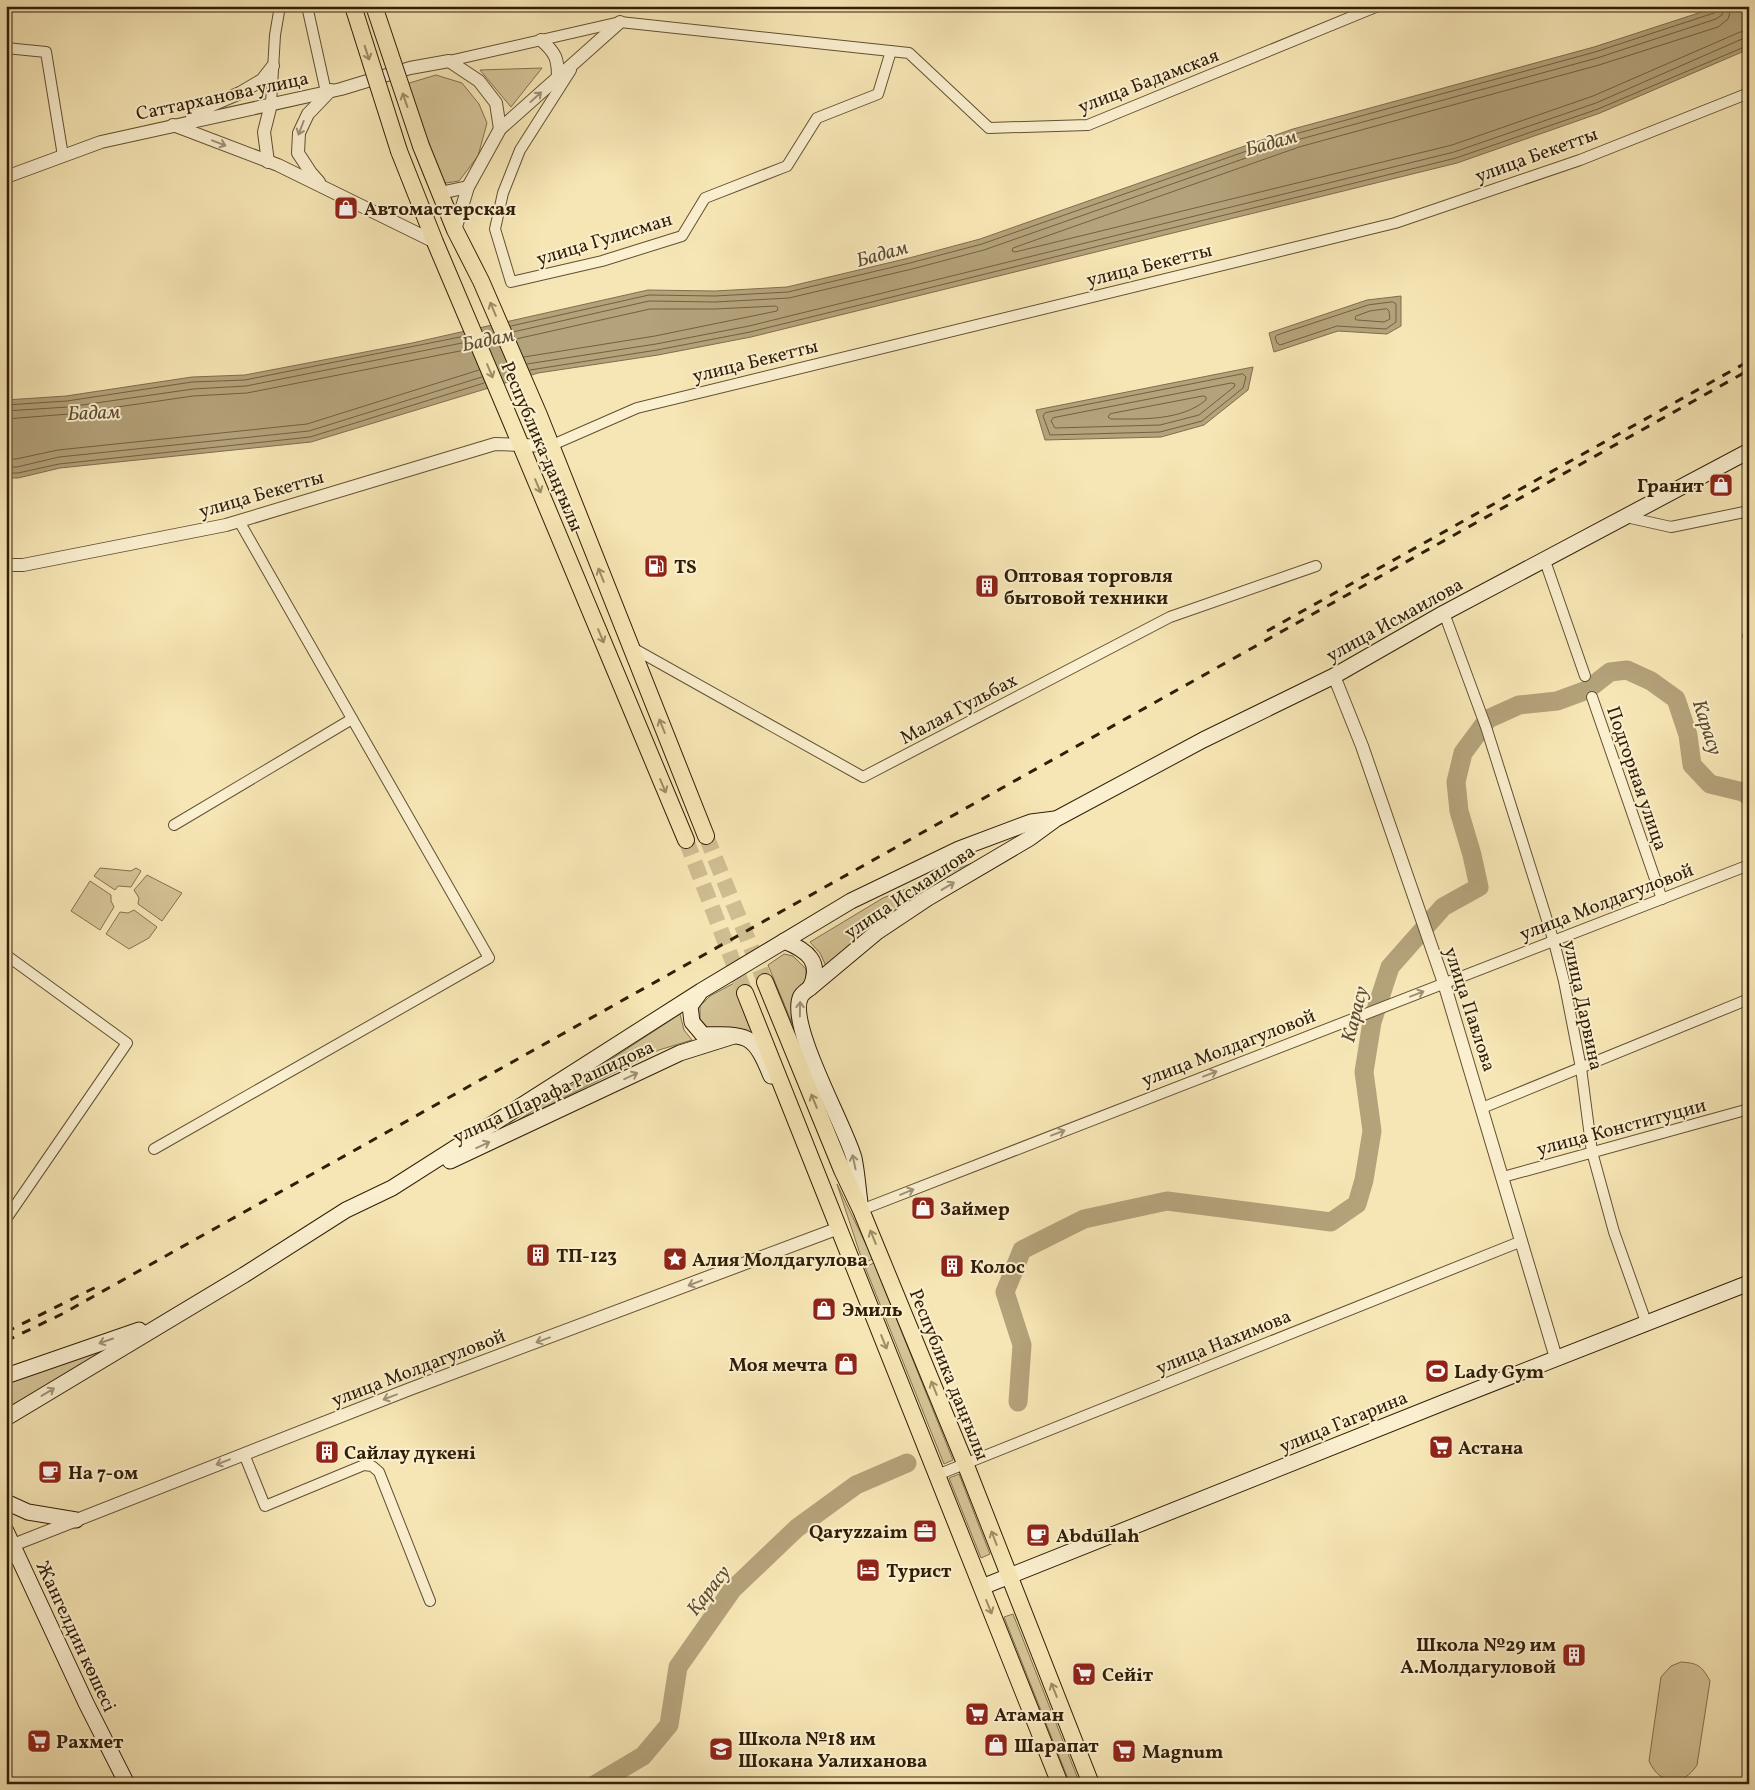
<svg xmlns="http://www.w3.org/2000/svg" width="1755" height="1790" viewBox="0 0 1755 1790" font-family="Vollkorn,serif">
<rect width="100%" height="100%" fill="#f7e6b5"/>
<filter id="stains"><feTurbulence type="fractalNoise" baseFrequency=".004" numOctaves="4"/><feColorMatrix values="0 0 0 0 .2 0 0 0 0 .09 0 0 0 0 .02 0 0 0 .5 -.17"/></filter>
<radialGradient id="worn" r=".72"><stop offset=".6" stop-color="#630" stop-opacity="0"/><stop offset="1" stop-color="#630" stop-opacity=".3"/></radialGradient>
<g fill="#d5c497" stroke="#83714e">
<path d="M 542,68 L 511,107 L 480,70 Z"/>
<path d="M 436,75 L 462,83 L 479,104 L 487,123 L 478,156 L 459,181 L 446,183 L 437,176 L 406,84 Z"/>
<path d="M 1013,847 L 865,932 L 826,966 L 820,953 L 810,942 L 883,898 Z"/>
<path d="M 100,868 L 131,871 L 136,868 L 141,871 L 131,887 L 118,886 L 115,890 L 94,876 Z"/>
<path d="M 147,875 L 182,893 L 162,921 L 138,904 L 139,898 L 134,890 Z"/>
<path d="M 90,881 L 111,895 L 111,901 L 114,907 L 100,930 L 71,911 Z"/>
<path d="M 134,910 L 157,927 L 149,938 L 129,949 L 106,934 L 120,912 L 128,913 Z"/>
<path d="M 784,954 L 793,956 L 806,969 L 806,980 C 790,995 791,1001 792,1023 L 768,965 Z"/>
<path d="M 738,981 L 768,1051 C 762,1045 757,1038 751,1033 C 739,1025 721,1029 708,1028 L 700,1019 L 700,1006 L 710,996 Z"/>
<path d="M 680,1014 L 684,1030 L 692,1040 L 659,1050 L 517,1121 Z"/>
<path d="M 837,1184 L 873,1259 L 863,1263 Z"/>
<path d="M 874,1263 L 953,1460 L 944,1464 L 865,1267 Z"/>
<path d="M 134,1335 L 6,1409 L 6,1383 Z"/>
<path d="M 959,1474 L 990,1554 L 981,1558 L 949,1478 Z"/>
<path d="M 1013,1614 L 1080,1784 L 1070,1784 L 1004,1617 Z"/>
<path d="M 1681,1662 C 1698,1663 1702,1666 1710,1681 L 1697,1765 C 1682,1788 1660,1785 1649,1761 L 1661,1677 L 1671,1666 Z"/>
</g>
<g fill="#b4a27a" stroke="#806d4c">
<path d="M 1720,6 L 1749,6 L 1749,49 L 1600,113 L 1457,163 L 751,337 L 658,355 L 538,373 L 311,442 L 60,468 L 18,478 L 6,478 L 6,400 L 66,396 L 192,377 L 245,375 L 412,343 L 648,290 L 715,291 L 787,287 L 909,258 L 980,239 L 1293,129 L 1594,47 Z"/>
<path d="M 1401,296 L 1401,326 L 1387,334 L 1338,331 L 1274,352 L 1269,333 L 1367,300 Z"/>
<path d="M 1253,367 L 1248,390 L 1204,425 L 1161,437 L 1045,440 L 1036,410 Z"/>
</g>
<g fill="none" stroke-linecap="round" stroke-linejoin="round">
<g stroke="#726040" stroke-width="1">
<path d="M 1732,6 L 1728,19 L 1718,27 L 1599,65 L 1299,147 L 1013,248 L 1012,251 L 1015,252 L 1452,145 L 1593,96 L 1740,32 L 1749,31"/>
<path d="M 1393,302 L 1396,304 L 1396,322 L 1386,329 L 1337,326 L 1280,345 L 1277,343 L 1275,337 L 1277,335 L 1368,305 Z"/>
<path d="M 1387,309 L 1389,311 L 1390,319 L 1384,322 L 1357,320 L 1355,319 L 1356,316 L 1370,311 Z"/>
<path d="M 511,326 L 649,295 L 715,296 L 788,292 L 910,263 L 982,244 L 1295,134 L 1595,52 L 1714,13 L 1717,11 L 1718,6"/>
<path d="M 513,332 L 649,301 L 715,302 L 789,298 L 912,269 L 984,250 L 1297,140 L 1597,58 L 1716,19 L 1722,15 L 1724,6"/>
<path d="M 516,339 L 650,309 L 715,309 L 776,306 L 778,308 L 777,311 L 655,336 L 524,357"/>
<path d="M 527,364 L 656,344 L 749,326 L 1454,152 L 1596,103 L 1742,39 L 1749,38"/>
<path d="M 530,370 L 657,350 L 750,332 L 1456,158 L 1598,109 L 1749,45"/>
<path d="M 1243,374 L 1246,377 L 1243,388 L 1202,421 L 1160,432 L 1050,435 L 1043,416 L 1045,413 Z"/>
<path d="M 1232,383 L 1235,384 L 1234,387 L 1199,415 L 1160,425 L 1055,428 L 1051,421 L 1053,418 Z"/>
<path d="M 1204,396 L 1206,397 L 1206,400 C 1181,421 1142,419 1111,419 L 1108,417 L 1110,414 Z"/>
<path d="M 6,405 L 67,401 L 192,382 L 245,380 L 465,336"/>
<path d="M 6,411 L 68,407 L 193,389 L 246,386 L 467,342"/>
<path d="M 6,419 L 69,414 L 193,396 L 247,393 L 470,349"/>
<path d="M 6,459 L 16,459 L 58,450 L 307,424 L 479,370"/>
<path d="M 6,467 L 17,467 L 59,457 L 309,431 L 482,377"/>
<path d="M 6,473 L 18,473 L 59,464 L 310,437 L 484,383"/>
</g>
<g stroke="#b4a27a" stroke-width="19">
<path d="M 1018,1402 L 1022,1345 L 1005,1292 L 1022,1250 L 1084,1219 L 1167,1201 L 1331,1222 L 1357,1204 L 1364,1180 L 1372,1131 L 1364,1072 L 1372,1022 L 1390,967 L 1443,907 L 1479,887 L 1472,855 L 1459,811 L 1456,782 L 1463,753 L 1488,719 L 1519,705 L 1557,701 L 1587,690 L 1610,672 L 1627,670 L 1651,681 L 1676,699 L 1688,735 L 1692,765 L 1710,784 L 1743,792 L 1749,796"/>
<path d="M 596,1784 L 643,1756 L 669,1725 L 678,1667 L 732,1590 L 797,1528 L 856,1485 L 907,1463"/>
</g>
<g stroke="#cfbe92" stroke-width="16" stroke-dasharray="16 8" stroke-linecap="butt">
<path d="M 706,836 L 765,982"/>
<path d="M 686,840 L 745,993"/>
</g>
<g stroke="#625032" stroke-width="12">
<g id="minor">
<path d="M 307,6 L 326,92"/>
<path d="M 6,48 L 46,52 L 63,156"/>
<path d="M 449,61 L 620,22 L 909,53 L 989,128 L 1088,125 L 1378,6"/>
<path d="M 571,70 L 520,150 L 503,193 L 495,229 L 511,282 L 602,261 L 682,236 L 705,198 L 787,166 L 817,118 L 878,94 L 891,51"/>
<path d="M 271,104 L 275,35 L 280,6"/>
<path d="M 550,446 L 637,408 L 1395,223 L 1580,160 L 1749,93"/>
<path d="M 1626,517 L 1671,527 L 1749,511"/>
<path d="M 1545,561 L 1585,676"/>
<path d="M 1444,613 L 1486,727 L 1554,942 L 1564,981 L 1581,1068 L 1592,1152 L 1614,1232 L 1646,1322"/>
<path d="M 1748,636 L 1749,636"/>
<path d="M 631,647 L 863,777 L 1170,617 L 1316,566"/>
<path d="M 1592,697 L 1662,899"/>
<path d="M 174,825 L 352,719"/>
<path d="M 6,955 L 127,1043 L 6,1219"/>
<path d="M 1482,1108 L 1749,999"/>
<path d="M 154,1149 L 489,958 L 239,521"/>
<path d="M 1503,1177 L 1749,1109"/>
<path d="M 861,1210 L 1749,865"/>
<path d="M 244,1454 L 265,1506 L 364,1465 L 372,1466 L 379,1472 L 430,1601"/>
<path d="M 937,1475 L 1522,1241"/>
</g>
</g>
<g stroke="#625032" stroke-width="14">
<g id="tertiary">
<path d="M 541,40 C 556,53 558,59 558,78"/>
<path d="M 192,118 L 212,105 L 240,93 L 262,80 L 273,66"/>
<path d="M 173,125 L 278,165 L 435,242"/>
<path d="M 268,162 L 264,132 L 271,104"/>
<path d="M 6,177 L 101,142 L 341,89 L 410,68 L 449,61 L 479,81 L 496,103 L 500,129"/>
<path d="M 319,182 L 311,173 L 298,153 L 299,133 L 308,114 L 331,90"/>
<path d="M 440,193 L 468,187"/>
<path d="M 455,230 L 468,187 L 500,129 L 620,22"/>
<path d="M 6,565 L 23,565 L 226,525 L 495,444 L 550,446"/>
<path d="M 1334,676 L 1362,746 L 1444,983 L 1556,1358"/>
<path d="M 13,1545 L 410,1389 L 839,1228"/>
</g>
</g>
<g stroke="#311e06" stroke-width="17">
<g id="secondary">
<path d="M 784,941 C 807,950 823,962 810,988"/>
<path d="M 699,994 L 690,1006 L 692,1022 L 703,1035 C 716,1035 735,1033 747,1039 C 759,1045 766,1064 771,1076"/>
<path d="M 450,1161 L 680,1053 L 734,1036"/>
<path d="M 860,1203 C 858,1188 857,1172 854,1158 C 845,1125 786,1023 801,996 C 803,993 807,990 810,988 L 877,932 L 928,898 L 1030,838 L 1056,819 L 1203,740 L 1334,676 L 1444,613 L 1749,451"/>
<path d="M 6,1376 L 139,1330"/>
<path d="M 6,1418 L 244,1275 L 346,1210 L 392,1188 L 701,991 L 851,901 L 959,849 L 1031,822 L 1055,819"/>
<path d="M 6,1502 L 28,1512 L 76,1520"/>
<path d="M 6,1531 L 86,1703 L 127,1784"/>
<path d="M 982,1587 L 1445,1402 L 1749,1283"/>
</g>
</g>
<g stroke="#311e06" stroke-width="18">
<g id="primary">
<path d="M 421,146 L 455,230 L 481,281 L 539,415 L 706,836"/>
<path d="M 399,151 L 435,242 L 512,424 L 686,840"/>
<path d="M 765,982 L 842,1170 L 861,1210 L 965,1463 L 1091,1784"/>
<path d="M 745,993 L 1060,1784"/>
</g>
</g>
<use href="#minor" stroke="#faefcf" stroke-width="10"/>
<use href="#tertiary" stroke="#faefcf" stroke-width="12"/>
<use href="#secondary" stroke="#faefcf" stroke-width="15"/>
<use href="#primary" stroke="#f7e6b5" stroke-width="16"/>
<g stroke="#311e06" stroke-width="3" stroke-dasharray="9 9" stroke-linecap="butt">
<path d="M 1267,631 L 1749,361"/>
<path d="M 6,1332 L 98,1286"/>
<path d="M 6,1341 L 62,1314 L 1749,370"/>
</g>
<g stroke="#311e06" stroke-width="18" stroke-linecap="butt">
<g id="primary-bridge">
<path d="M 353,6 L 399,151"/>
<path d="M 374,6 L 421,146"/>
</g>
</g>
<use href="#primary-bridge" stroke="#f7e6b5" stroke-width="16"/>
</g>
<defs><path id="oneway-shaft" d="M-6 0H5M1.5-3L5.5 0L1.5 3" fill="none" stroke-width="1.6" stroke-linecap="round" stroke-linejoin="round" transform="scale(1.25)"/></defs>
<g stroke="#9e8c66">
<use href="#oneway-shaft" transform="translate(367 53) rotate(72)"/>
<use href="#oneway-shaft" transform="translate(405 100) rotate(-109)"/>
<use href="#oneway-shaft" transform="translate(493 309) rotate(-113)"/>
<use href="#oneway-shaft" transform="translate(490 371) rotate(67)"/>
<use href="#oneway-shaft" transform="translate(538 486) rotate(67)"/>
<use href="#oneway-shaft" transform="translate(601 575) rotate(-112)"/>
<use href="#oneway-shaft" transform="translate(601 636) rotate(67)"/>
<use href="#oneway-shaft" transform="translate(662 726) rotate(-112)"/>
<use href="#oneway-shaft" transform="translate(663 786) rotate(67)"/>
<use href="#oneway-shaft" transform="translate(814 1101) rotate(-112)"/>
<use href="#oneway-shaft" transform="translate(873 1237) rotate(-112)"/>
<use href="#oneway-shaft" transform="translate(884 1342) rotate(68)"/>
<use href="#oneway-shaft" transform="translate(934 1388) rotate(-112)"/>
<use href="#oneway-shaft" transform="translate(994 1538) rotate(-111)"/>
<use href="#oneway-shaft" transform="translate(989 1607) rotate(68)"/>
<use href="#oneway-shaft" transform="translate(1054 1690) rotate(-112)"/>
</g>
<g stroke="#a09175">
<use href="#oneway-shaft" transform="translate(536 97) rotate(-42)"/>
<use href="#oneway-shaft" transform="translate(301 128) rotate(111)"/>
<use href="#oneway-shaft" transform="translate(219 143) rotate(21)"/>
<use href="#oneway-shaft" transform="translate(948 886) rotate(-31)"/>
<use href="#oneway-shaft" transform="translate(1417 994) rotate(-21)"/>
<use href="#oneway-shaft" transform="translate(800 1009) rotate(-89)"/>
<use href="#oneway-shaft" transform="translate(1210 1074) rotate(-21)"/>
<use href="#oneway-shaft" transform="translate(631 1076) rotate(-25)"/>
<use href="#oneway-shaft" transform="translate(1058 1133) rotate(-21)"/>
<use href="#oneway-shaft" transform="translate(483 1145) rotate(-25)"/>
<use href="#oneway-shaft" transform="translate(854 1162) rotate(-102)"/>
<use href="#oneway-shaft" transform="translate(907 1192) rotate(-22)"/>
<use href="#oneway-shaft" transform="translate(695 1283) rotate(159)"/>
<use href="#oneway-shaft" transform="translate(543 1340) rotate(160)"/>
<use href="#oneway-shaft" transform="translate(106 1341) rotate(161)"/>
<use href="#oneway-shaft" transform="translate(48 1392) rotate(-31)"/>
<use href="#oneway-shaft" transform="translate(390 1397) rotate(159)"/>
<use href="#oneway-shaft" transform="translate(223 1462) rotate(159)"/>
</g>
<defs>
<g id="shop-square" transform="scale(1.25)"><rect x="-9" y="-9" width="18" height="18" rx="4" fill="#8f2418" stroke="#faefcf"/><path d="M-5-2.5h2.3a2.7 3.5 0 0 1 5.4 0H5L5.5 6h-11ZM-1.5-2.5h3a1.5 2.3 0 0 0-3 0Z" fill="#fff"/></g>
<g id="fuel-square" transform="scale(1.25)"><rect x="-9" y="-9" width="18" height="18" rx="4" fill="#8f2418" stroke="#faefcf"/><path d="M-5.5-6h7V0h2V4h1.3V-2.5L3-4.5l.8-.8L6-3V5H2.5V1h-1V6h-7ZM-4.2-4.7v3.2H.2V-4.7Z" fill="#fff"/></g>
<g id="building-square" transform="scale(1.25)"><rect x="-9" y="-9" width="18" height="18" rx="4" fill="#8f2418" stroke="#faefcf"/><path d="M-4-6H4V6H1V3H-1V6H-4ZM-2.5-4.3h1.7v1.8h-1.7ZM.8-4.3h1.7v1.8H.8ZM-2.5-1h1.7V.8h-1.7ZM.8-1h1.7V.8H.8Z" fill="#fff"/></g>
<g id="sight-square" transform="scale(1.25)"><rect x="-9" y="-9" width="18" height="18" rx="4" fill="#8f2418" stroke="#faefcf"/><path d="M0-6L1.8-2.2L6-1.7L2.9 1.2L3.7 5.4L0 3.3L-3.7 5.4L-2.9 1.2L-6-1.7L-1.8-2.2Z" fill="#fff"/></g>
<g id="stadium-square" transform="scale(1.25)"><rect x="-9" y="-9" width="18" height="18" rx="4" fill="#8f2418" stroke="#faefcf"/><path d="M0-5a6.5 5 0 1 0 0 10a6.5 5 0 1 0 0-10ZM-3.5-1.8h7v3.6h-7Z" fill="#fff"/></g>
<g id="supermarket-square" transform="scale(1.25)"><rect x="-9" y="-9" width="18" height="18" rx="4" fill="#8f2418" stroke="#faefcf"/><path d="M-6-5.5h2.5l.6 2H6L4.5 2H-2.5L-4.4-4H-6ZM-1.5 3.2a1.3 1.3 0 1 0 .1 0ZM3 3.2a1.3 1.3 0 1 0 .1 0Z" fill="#fff"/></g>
<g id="cafe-square" transform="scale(1.25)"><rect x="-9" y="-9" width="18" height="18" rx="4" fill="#8f2418" stroke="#faefcf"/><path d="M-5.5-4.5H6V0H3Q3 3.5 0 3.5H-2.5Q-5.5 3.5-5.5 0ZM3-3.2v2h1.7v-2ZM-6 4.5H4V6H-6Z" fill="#fff"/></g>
<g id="office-square" transform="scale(1.25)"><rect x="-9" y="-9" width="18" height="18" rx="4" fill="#8f2418" stroke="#faefcf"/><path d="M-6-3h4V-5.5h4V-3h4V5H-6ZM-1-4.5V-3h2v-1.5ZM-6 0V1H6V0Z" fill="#fff"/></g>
<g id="hotel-square" transform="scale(1.25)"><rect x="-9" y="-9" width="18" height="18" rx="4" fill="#8f2418" stroke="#faefcf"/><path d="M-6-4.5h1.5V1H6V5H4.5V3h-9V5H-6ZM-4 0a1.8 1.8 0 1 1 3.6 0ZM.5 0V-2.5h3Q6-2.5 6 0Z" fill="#fff"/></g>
<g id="school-square" transform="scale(1.25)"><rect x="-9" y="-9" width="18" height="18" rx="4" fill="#8f2418" stroke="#faefcf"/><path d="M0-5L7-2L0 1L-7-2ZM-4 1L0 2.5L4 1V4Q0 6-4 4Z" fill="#fff"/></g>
</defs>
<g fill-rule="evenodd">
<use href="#shop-square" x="346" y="208"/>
<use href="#shop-square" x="1721" y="485"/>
<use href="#fuel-square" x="656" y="566"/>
<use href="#building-square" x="987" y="586"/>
<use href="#shop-square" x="923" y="1208"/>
<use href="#building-square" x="538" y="1255"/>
<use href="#sight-square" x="675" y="1259"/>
<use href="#building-square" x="952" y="1266"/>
<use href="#shop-square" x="824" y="1309"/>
<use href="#shop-square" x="846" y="1364"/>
<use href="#stadium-square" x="1437" y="1371"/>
<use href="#supermarket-square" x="1441" y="1447"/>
<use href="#building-square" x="327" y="1452"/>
<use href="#cafe-square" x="50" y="1472"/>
<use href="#office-square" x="925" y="1531"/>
<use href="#cafe-square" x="1038" y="1535"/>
<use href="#hotel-square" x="868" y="1570"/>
<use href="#building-square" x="1574" y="1655"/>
<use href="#supermarket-square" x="1084" y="1674"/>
<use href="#supermarket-square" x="977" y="1714"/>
<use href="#supermarket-square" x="39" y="1741"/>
<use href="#shop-square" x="996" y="1745"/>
<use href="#school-square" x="721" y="1749"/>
<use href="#supermarket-square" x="1124" y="1751"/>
</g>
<g text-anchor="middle" stroke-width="4" stroke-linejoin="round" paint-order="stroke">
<g font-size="19" fill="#311e06" stroke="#faefcf">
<text transform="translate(1148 80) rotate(-21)" y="7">улица Бадамская</text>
<text transform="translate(222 95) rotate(-12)" y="7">Саттарханова улица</text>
<text transform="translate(1536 154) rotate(-20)" y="7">улица Бекетты</text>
<text transform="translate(604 238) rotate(-17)" y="7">улица Гулисман</text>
<text transform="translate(1149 264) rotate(-14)" y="7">улица Бекетты</text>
<text transform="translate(755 360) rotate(-14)" y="7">улица Бекетты</text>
<text transform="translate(543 446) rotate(67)" y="7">Республика даңғылы</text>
<text transform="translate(261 493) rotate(-16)" y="7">улица Бекетты</text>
<text transform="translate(1394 619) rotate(-29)" y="7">улица Исмаилова</text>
<text transform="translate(958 708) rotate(-28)" y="7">Малая Гульбах</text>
<text transform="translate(1638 778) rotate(71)" y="7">Подгорная улица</text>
<text transform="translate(909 891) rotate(-34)" y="7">улица Исмаилова</text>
<text transform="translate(1606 901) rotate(-21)" y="7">улица Молдагуловой</text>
<text transform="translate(1584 1005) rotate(78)" y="7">улица Дарвина</text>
<text transform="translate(1471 1009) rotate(72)" y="7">улица Павлова</text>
<text transform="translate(1228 1047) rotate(-21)" y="7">улица Молдагуловой</text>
<text transform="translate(553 1091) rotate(-25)" y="7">улица Шарафа Рашидова</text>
<text transform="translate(1621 1126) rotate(-15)" y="7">улица Конституции</text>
<text transform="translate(1223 1341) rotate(-22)" y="7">улица Нахимова</text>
<text transform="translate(418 1367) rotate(-21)" y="7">улица Молдагуловой</text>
<text transform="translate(950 1374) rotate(68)" y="7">Республика даңғылы</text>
<text transform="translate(1343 1421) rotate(-22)" y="7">улица Гагарина</text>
<text transform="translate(77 1636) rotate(65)" y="7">Жангелдин көшесі</text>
</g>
<g font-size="19" font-weight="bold" fill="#311e06" stroke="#faefcf" text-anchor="start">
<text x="364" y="215">Автомастерская</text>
<text x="1704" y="492" text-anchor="end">Гранит</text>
<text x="674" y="573">TS</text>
<text x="1004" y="582">Оптовая торговля<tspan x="1004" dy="22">бытовой техники</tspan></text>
<text x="940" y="1215">Займер</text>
<text x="556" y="1262">ТП-123</text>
<text x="692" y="1266">Алия Молдагулова</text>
<text x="970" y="1273">Колос</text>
<text x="842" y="1316">Эмиль</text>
<text x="828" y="1371" text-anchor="end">Моя мечта</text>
<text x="1454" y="1378">Lady Gym</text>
<text x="1458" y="1454">Астана</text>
<text x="344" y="1459">Сайлау дүкені</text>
<text x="68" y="1479">На 7-ом</text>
<text x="908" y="1538" text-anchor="end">Qaryzzaim</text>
<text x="1056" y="1542">Аbdullah</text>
<text x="886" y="1577">Турист</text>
<text x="1556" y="1651" text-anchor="end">Школа №29 им<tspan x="1556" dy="22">А.Молдагуловой</tspan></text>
<text x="1102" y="1681">Сейіт</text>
<text x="994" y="1721">Атаман</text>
<text x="738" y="1745">Школа №18 им<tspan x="738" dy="22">Шокана Уалиханова</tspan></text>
<text x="56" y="1748">Рахмет</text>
<text x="1014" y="1752">Шарапат</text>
<text x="1142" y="1758">Magnum</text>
</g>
<g font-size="20" font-style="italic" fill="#5f4c2f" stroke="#faefcf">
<text transform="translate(1271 142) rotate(-16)" y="7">Бадам</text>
<text transform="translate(882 253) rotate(-16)" y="7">Бадам</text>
<text transform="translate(488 339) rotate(-12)" y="7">Бадам</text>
<text transform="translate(94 412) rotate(-2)" y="7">Бадам</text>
<text transform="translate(1708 727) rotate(72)" y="7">Карасу</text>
<text transform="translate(1354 1014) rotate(-76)" y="7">Карасу</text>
<text transform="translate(708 1590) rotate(-52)" y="7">Қарасу</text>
</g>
</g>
<rect width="1755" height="1790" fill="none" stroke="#f7e6b5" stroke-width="25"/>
<rect x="8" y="8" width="1740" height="1775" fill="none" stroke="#311e06" stroke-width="2.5"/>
<rect x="12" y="12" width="1730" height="1765" fill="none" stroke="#311e06"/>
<rect width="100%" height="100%" filter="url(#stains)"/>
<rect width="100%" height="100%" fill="url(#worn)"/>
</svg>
